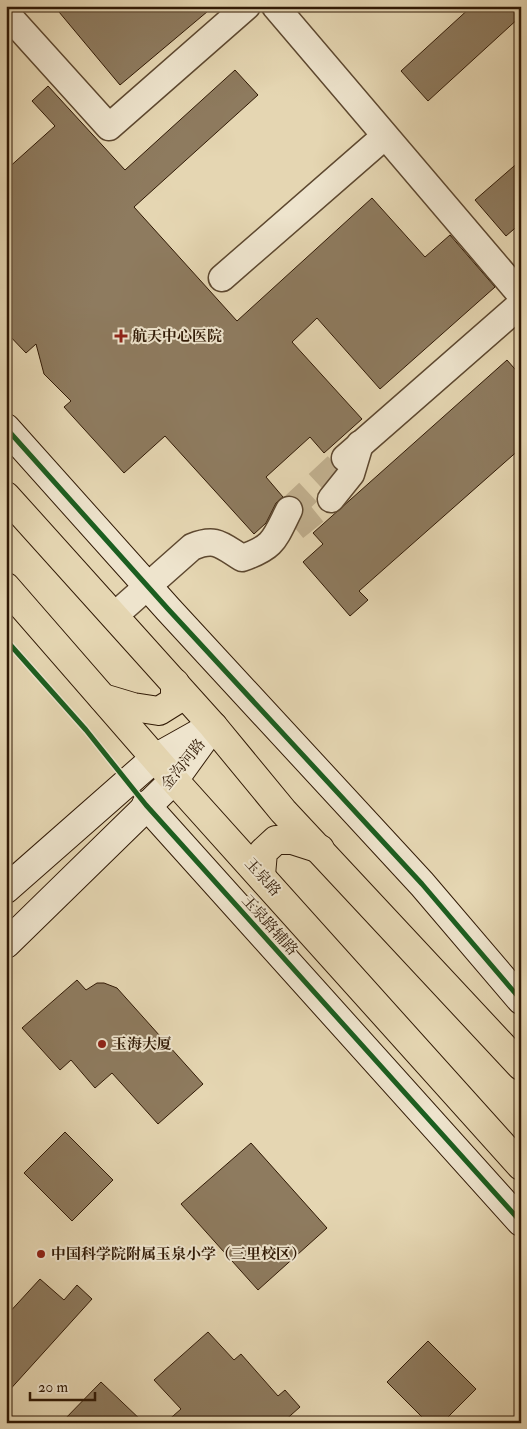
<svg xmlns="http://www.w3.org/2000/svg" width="527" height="1429" viewBox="0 0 527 1429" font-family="'IM FELL Double Pica','Noto Serif SC',serif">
<rect width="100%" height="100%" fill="#e5d6b2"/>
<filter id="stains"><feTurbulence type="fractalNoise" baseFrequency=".004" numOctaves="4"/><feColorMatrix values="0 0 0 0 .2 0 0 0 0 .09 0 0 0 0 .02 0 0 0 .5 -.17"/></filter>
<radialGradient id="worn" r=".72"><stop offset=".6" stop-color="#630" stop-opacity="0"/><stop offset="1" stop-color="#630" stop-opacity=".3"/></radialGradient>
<g fill="#8e7b5f" stroke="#301905">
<path d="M 54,6 L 214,6 L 120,85 Z"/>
<path d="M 472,6 L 521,6 L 521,16 L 428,101 L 401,71 Z"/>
<path d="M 235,70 L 258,95 L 134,207 L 237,321 L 372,198 L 425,257 L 450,235 L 495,287 L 380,389 L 317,318 L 292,342 L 362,419 L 324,453 L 310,437 L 266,477 L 283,497 L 276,503 L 266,523 L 254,534 L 165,436 L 124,473 L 64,407 L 71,401 L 44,374 L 36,344 L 26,353 L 6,332 L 6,170 L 55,126 L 32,101 L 48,86 L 125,170 Z"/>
<path d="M 521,160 L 521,223 L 506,236 L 475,200 Z"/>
<path d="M 507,360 L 521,376 L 521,448 L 359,591 L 368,600 L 350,616 L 303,562 L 323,544 L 313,533 Z"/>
<path d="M 77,980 L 86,990 L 97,983 L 104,983 L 117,988 L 203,1084 L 158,1124 L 112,1073 L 95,1088 L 71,1060 L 60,1070 L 22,1028 Z"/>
<path d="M 65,1132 L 113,1180 L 72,1221 L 24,1173 Z"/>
<path d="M 251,1143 L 327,1228 L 258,1290 L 181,1204 Z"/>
<path d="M 40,1279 L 64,1300 L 77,1285 L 92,1299 L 6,1394 L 6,1316 Z"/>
<path d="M 208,1332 L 234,1360 L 241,1354 L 278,1396 L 285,1390 L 300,1407 L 282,1423 L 165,1423 L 181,1409 L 154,1380 Z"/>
<path d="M 428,1341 L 476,1389 L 442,1423 L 428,1423 L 387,1382 Z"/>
<path d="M 101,1382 L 144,1423 L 61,1423 Z"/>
</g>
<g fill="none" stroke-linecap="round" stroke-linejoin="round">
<g stroke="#c1b08f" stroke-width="26" stroke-dasharray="26 13" stroke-linecap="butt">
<path d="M 289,510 L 345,458"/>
<path d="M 295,528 L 331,499"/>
</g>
<g stroke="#5d4830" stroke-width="29">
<g id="street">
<path d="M 275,6 L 521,295"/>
<path d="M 6,13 L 109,127 L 247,6"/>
<path d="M 222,278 L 385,136"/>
<path d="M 345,458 L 521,304"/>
<path d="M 331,499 L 351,474 L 360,444"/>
<path d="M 114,616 L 192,547 C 216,537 221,545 242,558 C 274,547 274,540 289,510"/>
</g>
</g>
<g stroke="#301905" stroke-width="30">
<g id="secondary">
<path d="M 6,428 L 168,609 L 422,884 L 521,1000"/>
<path d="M 146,805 L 521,1222"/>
<path d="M 6,889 L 155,758 L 205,730"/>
<path d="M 6,944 L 174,780 L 213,726"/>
</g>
</g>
<g stroke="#301905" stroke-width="30">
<g id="primary">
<path d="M 6,496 L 213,726 L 283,811 L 521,1066"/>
<path d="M 6,587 L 174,780 L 521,1166"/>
<path d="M 103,698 L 133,707 L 159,711 L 175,701 L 175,683"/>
<path d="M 261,875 L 263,852 L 276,840 L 292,840 L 320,849"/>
</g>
</g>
<use href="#street" stroke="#eee4cd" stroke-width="26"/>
<use href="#secondary" stroke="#eee4cd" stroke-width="28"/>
<use href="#primary" stroke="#e5d6b2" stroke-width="28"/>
<g stroke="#eee4cd" stroke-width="8">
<g id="cycleway">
<path d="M 6,428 L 168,609 L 422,884 L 521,1000"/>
<path d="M 6,640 L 86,730 L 146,805 L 521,1222"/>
</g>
</g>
<use href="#cycleway" stroke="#1b5e20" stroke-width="5"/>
</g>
<g fill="#8f2418" stroke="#eee4cd" stroke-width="2">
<path d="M118.5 328.5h5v5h5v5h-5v5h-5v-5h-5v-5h5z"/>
<circle cx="102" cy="1044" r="5"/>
<circle cx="41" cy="1254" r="5"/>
</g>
<g text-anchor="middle" stroke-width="4" stroke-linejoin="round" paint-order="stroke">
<g font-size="15" font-weight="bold" fill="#301905" stroke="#eee4cd" text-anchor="start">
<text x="132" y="341">航天中心医院</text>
<text x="112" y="1049">玉海大厦</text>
<text x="51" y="1259">中国科学院附属玉泉小学（三里校区）</text>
</g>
<g font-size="15" fill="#301905" stroke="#eee4cd">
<text transform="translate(183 764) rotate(-51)" y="5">金沟河路</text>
<text transform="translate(263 877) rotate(48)" y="5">玉泉路</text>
<text transform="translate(270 925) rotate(48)" y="5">玉泉路辅路</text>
</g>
</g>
<rect width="527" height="1429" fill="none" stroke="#e5d6b2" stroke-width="25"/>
<rect x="8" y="8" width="512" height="1414" fill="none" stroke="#301905" stroke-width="2.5"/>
<rect x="12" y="12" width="502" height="1404" fill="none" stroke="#301905"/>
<path d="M30 1392v8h65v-8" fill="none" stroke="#301905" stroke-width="2.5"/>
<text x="38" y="1392" font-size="15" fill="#301905" stroke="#eee4cd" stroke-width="4" paint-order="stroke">20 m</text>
<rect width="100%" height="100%" filter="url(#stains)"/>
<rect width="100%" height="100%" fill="url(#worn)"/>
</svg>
